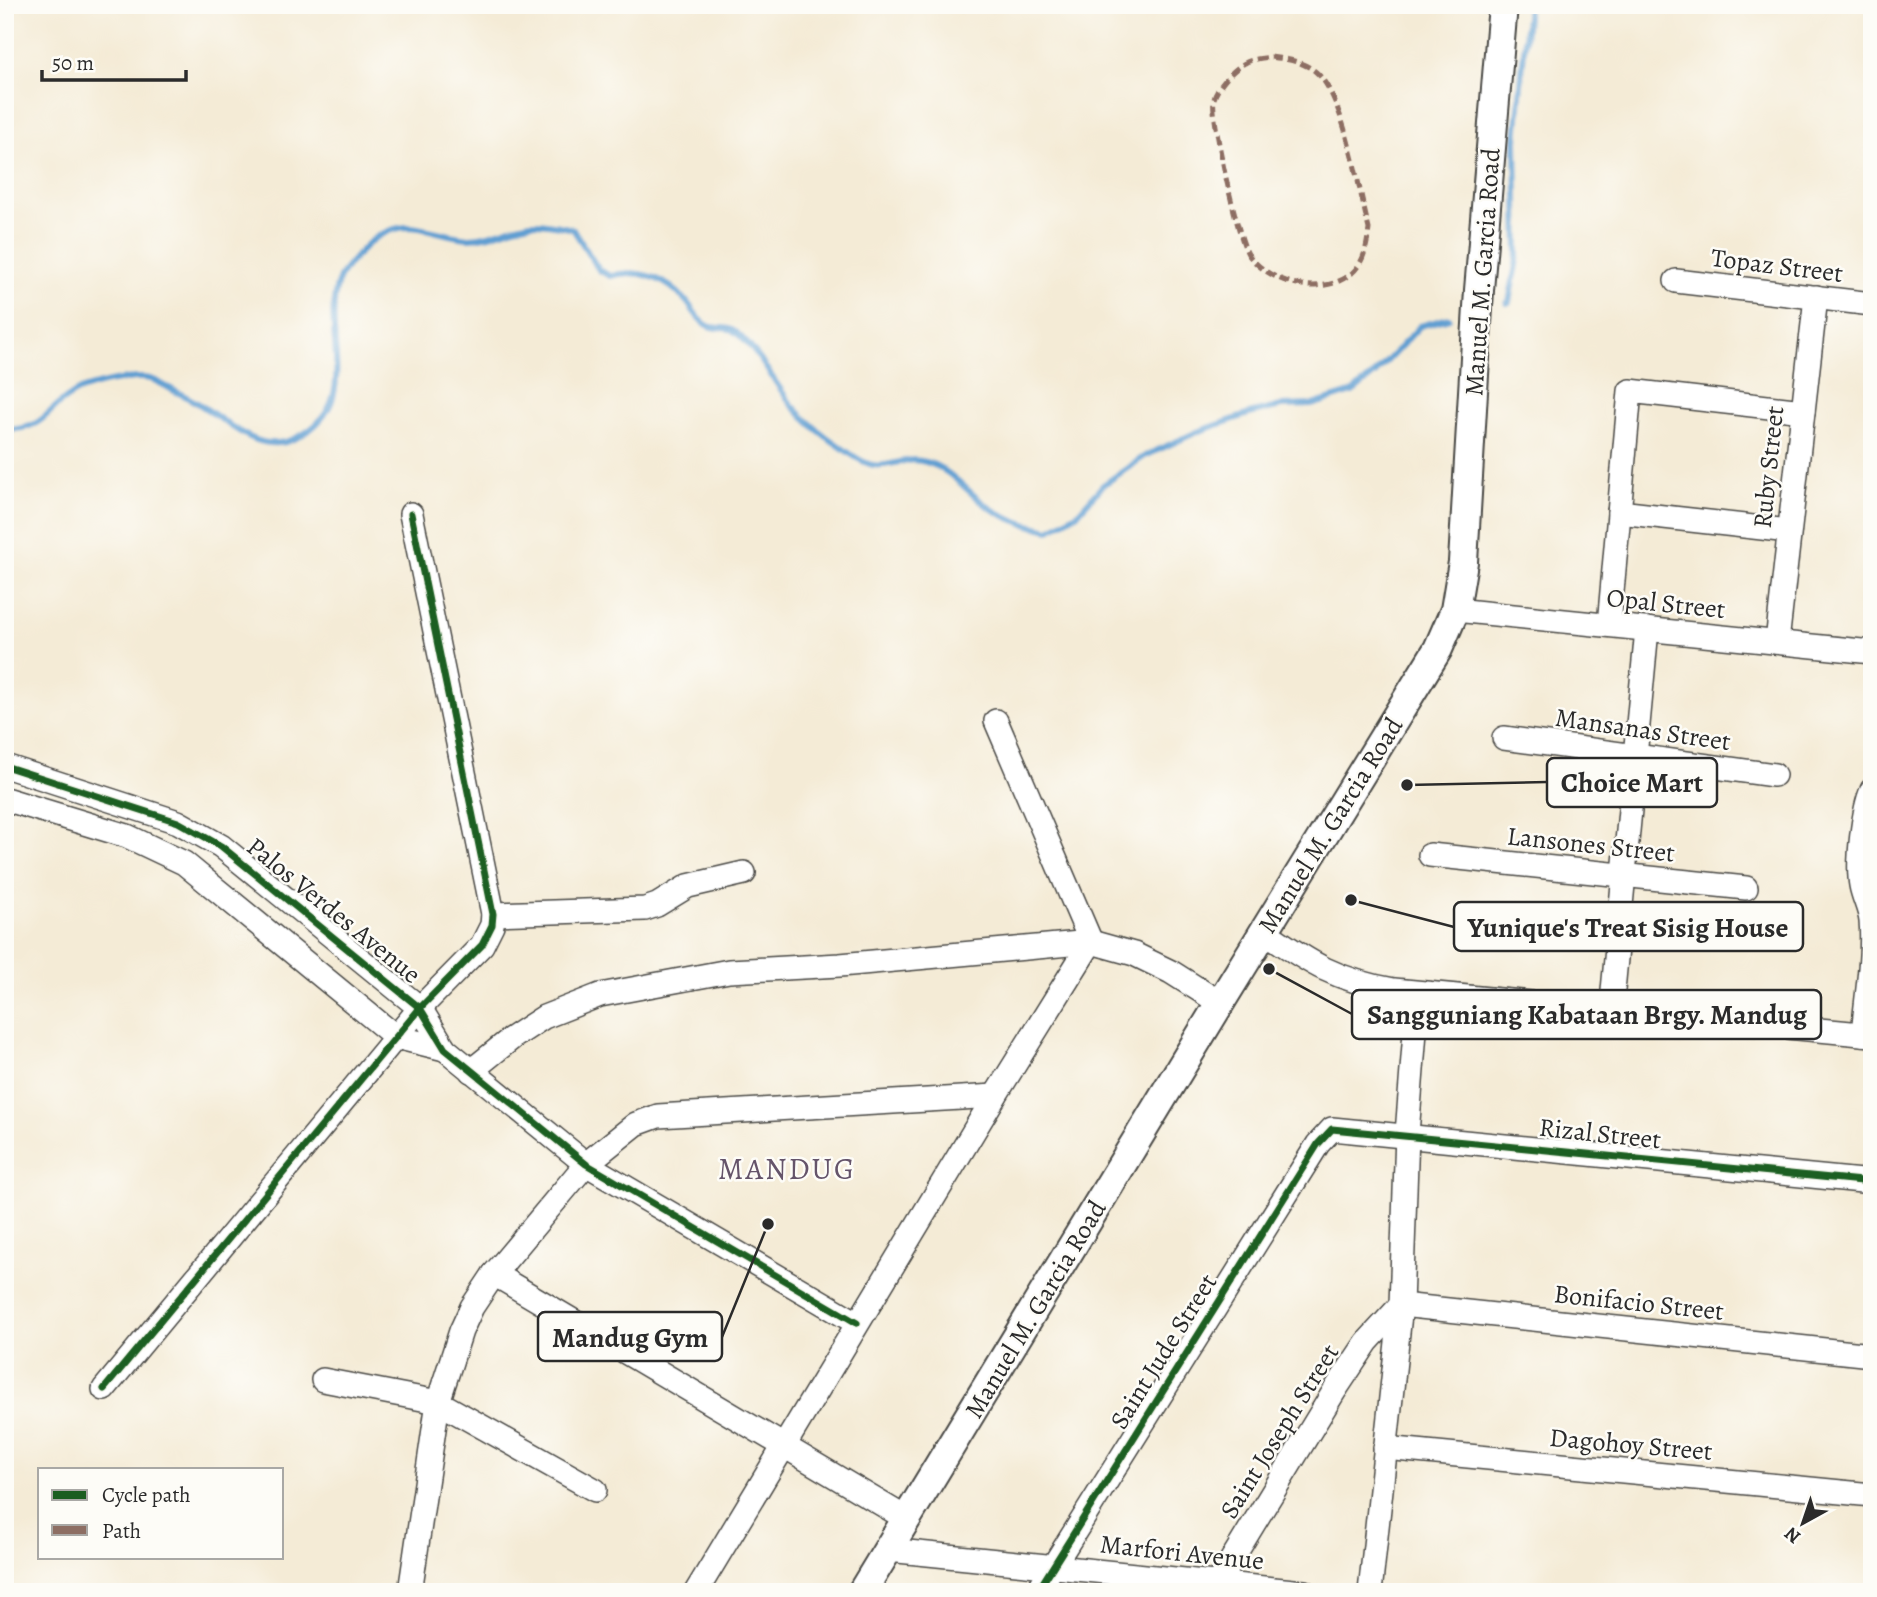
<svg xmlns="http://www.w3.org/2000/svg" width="1877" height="1597" viewBox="0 0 1877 1597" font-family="Alegreya,serif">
<rect width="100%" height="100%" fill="#fdfcf7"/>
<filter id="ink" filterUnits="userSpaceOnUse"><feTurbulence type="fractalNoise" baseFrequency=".0143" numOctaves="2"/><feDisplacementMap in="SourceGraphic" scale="14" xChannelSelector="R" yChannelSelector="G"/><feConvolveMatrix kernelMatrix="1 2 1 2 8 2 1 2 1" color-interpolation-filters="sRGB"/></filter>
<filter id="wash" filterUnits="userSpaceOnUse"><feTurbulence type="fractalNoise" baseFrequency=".00686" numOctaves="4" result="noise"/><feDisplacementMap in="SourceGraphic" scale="28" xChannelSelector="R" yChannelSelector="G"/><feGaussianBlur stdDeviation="1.57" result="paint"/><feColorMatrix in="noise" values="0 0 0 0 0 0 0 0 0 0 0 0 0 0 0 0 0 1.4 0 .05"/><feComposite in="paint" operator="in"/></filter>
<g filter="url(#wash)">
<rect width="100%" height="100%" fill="#f4ebd6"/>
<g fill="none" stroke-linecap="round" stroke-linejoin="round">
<g stroke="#609fd2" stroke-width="6">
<path d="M 1507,303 L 1509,302 L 1518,254 L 1516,140 L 1528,5"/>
<path d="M 5,430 C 48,428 42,412 73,394 C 87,385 134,375 150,379 C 156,380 163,385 169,388 C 180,394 192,399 202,406 C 230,424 260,456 296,438 C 364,404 322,340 337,285 C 341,271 351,262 361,251 C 372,238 389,228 407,227 C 428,227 448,237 469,238 C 491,238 509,226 531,223 C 545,222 559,226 573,229 L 599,270 L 610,276 C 639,268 666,278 686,301 C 693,309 697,319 707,325 C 714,330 725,326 732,330 C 752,341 777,387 792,405 C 806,421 824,436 841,447 C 850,454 862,463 873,465 C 889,468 905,456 926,462 C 948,468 964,488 982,502 C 1002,518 1025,525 1050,530 L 1078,513 L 1103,485 L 1145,456 L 1197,432 L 1249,414 L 1281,406 L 1312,405 L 1353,392 L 1376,373 L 1420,326 L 1449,318"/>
</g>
</g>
</g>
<g filter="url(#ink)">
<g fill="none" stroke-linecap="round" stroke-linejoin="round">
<g stroke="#494845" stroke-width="26">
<g id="minor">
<path d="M 1676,281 L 1872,304"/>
<path d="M 1619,512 L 1789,531"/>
<path d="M 1455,610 L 1872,652"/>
<path d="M 1609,625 L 1630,391 L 1803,411"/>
<path d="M 1777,642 L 1816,297"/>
<path d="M 996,721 L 1091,942"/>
<path d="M 1504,738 L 1774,775"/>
<path d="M 5,766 L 178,822 L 221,846 L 420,1008 L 445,1049 L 586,1164 L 857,1323"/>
<path d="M 5,799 L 127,836 L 184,863 L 396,1037 L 445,1049"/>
<path d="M 1430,855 L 1746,888"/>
<path d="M 493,914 L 645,909 L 657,905 L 688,886 L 744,873"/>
<path d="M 1264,931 C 1311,964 1336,980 1394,990 L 1872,1035"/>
<path d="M 1611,1012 L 1647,629"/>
<path d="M 1863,1034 C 1866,1000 1874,953 1871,921 C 1870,909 1863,897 1861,885 C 1857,863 1863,810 1872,790"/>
<path d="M 471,1071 L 512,1038 L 544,1017 L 600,995 L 729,971 L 840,965 L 1091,942 L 1134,954 L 1171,972 L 1220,1003"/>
<path d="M 494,1274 L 907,1519"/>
<path d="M 1401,1305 L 1872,1355"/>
<path d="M 323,1380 L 438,1402 L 595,1490"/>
<path d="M 104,1389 L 420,1008 L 482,945 L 492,925 L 493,914 L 411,514"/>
<path d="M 1385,1448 L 1872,1495"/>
<path d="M 888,1550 L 1304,1592"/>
<path d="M 410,1592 L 438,1402 L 461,1331 L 472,1307 L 494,1274 L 586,1164 L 636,1124 L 658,1116 L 995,1096"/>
<path d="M 696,1592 L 995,1096 L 1091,942"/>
<path d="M 1037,1592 L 1318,1144 L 1332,1129 L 1872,1182"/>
<path d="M 1212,1592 L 1335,1390 L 1367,1342 L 1401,1305"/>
<path d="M 1370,1592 L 1401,1305 L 1407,1134 L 1418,993"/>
</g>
</g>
<g stroke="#494845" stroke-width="32">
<path id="major" d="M 862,1592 L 1220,1003 L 1438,649 L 1455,610 L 1463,562 L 1479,290 L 1503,5"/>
</g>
<use href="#minor" stroke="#fff" stroke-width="23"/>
<use href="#major" stroke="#fff" stroke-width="28"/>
<g stroke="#8d6e63" stroke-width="5" stroke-dasharray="10 5" stroke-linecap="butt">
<path d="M 1271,57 C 1286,59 1303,61 1316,72 C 1344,96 1359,191 1369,229 C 1367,245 1365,261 1352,273 C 1323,298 1269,284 1248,254 C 1238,239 1210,115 1214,99 C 1217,87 1234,68 1245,63 C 1252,59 1263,58 1271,57 Z"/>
<path d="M 1866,466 L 1872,466"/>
</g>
<g stroke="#fdfcf7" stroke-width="11">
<g id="cycleway">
<path d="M 5,766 L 178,822 L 221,846 L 420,1008 L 445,1049 L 586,1164 L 857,1323"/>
<path d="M 104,1389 L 420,1008 L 482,945 L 492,925 L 493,914 L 411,514"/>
<path d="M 1037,1592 L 1318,1144 L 1332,1129 L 1872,1182"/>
</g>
</g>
<use href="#cycleway" stroke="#1b5e20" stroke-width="7"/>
</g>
</g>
<g text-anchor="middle" stroke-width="5" stroke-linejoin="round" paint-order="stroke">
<g font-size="26" fill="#2b2b2b" stroke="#fdfcf7">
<text transform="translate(1777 265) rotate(7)" y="9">Topaz Street</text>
<text transform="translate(1482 272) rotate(-86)" y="9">Manuel M. Garcia Road</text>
<text transform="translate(1768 467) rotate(-84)" y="9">Ruby Street</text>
<text transform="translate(1666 603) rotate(6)" y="9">Opal Street</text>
<text transform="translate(1643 729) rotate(8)" y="9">Mansanas Street</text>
<text transform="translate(1330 825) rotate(-58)" y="9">Manuel M. Garcia Road</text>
<text transform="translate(1591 844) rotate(6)" y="9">Lansones Street</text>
<text transform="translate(334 910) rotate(39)" y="9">Palos Verdes Avenue</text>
<text transform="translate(1600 1133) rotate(6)" y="9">Rizal Street</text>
<text transform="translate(1639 1302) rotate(6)" y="9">Bonifacio Street</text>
<text transform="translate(1035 1309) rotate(-59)" y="9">Manuel M. Garcia Road</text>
<text transform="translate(1163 1351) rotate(-58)" y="9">Saint Jude Street</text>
<text transform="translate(1279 1431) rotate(-58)" y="9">Saint Joseph Street</text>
<text transform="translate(1631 1444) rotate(5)" y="9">Dagohoy Street</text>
<text transform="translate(1182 1552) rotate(6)" y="9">Marfori Avenue</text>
</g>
<g font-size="30" letter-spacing="2" fill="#65546a" stroke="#fdfcf7">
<text x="787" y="1179">MANDUG</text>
</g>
</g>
<path fill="none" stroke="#2b2b2b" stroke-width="2.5" d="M1407 785L1547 782M1351 900L1454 927M1269 969L1352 1014M768 1224L722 1337"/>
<g fill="#2b2b2b" stroke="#fdfcf7" stroke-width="2.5">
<circle cx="1407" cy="785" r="7"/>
<circle cx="1351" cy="900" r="7"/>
<circle cx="1269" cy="969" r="7"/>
<circle cx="768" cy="1224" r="7"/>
</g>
<g fill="#fdfcf7" stroke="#2b2b2b" stroke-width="2.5">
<rect x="1547" y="758" width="170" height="49" rx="7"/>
<rect x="1454" y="902" width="349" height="49" rx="7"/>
<rect x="1352" y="990" width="469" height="49" rx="7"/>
<rect x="538" y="1312" width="184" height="49" rx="7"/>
</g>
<g font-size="28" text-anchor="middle" font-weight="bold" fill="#2b2b2b">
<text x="1632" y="792">Choice Mart</text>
<text x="1628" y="937">Yunique's Treat Sisig House</text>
<text x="1587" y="1024">Sangguniang Kabataan Brgy. Mandug</text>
<text x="630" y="1347">Mandug Gym</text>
</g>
<rect width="1877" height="1597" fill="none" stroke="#fdfcf7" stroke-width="28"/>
<rect x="38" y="1468" width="245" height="91" fill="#fdfcf7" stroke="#a9a8a5" stroke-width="2"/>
<rect x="52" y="1490" width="35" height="10" fill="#1b5e20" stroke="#a9a8a5" stroke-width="2"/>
<text x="102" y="1502" font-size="21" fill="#2b2b2b">Cycle path</text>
<rect x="52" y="1525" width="35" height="10" fill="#8d6e63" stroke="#a9a8a5" stroke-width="2"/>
<text x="102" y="1538" font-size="21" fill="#2b2b2b">Path</text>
<g transform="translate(1803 1523) rotate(220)" stroke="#fdfcf7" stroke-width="5" paint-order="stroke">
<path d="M0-5L12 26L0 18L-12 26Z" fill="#2b2b2b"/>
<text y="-10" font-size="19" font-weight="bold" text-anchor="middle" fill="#2b2b2b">N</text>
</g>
<path d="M42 70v10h144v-10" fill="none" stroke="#2b2b2b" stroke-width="3.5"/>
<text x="52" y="70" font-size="21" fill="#2b2b2b" stroke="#fdfcf7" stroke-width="5" paint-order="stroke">50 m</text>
</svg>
